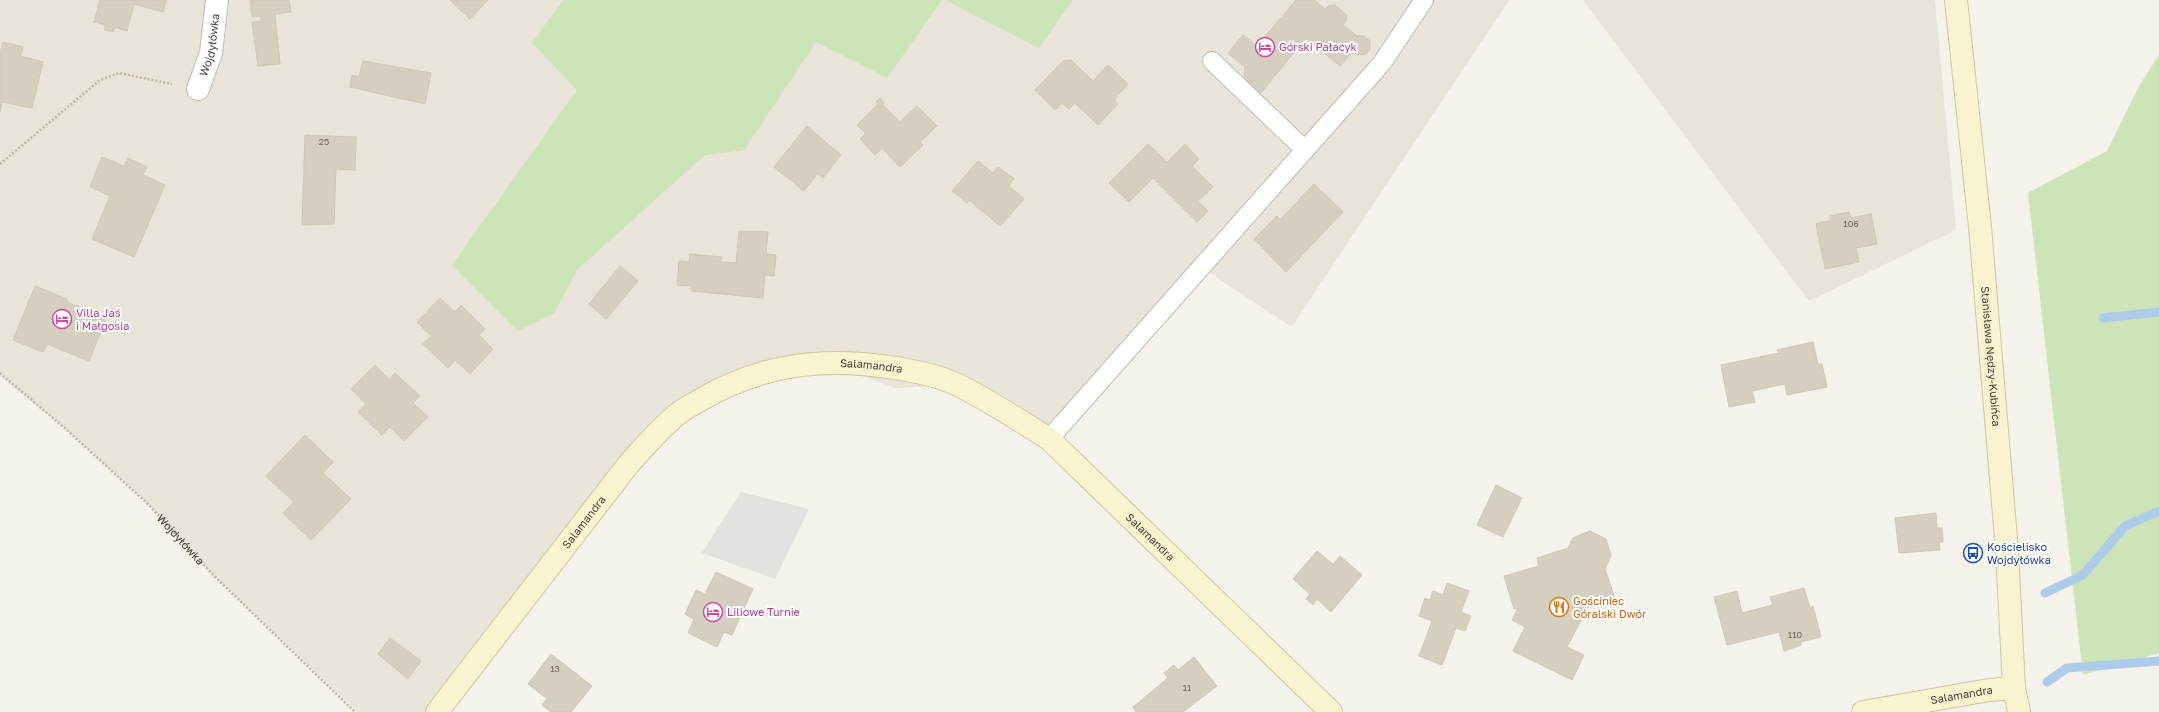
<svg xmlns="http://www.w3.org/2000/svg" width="2159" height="712" viewBox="0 0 2159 712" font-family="'Golos Text',sans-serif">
<rect width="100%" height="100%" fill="#f4f2eb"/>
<g fill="#e8e4da">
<path d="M 0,0 L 1509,0 L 1292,327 L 1201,267 L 1049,439 L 957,385 L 895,388 L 823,361 L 679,413 L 438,712 L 358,712 L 213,575 L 149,505 L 67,430 L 0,376 Z"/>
<path d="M 1583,0 L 1935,0 L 1956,230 L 1809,301 Z"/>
</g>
<g fill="#cce4b8">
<path d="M 563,0 L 942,0 L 887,78 L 816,42 L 744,150 L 705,155 L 577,270 L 554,313 L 518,331 L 452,265 L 577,90 L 532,43 Z"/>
<path d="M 945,0 L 1073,0 L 1039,48 Z"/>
<path d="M 2159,55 L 2159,653 L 2083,675 L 2028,193 L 2107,151 L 2139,86 Z"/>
</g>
<path fill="#e3e2df" d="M 741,492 L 809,509 L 775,579 L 702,553 Z"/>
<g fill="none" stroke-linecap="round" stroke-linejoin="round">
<g stroke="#aeccea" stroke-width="9">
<path d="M 2103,318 L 2159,312"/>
<path d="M 2045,593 L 2083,575 L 2125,526 L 2159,511"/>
<path d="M 2047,682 L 2067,668 L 2159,661"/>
</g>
</g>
<g fill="#d5cfc2" stroke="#cfc7b5">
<path d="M 100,0 L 166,0 L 163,12 L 134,4 L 127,31 L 115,27 L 113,32 L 104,30 L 106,25 L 94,22 Z"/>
<path d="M 250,0 L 289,0 L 291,12 L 275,14 L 280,64 L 258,66 L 252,22 L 261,21 L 261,16 L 252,17 Z"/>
<path d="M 450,0 L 488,0 L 470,19 Z"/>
<path d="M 1296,0 L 1314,0 L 1325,9 L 1328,6 L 1335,5 L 1347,15 L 1346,21 L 1343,25 L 1357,36 L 1364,36 L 1370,41 L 1370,49 L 1366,54 L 1358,55 L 1353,51 L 1340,66 L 1306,38 L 1260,94 L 1244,79 L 1245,67 L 1228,53 L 1243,35 L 1257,46 Z"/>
<path d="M 3,42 L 23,47 L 21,56 L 43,62 L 32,108 L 2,102 L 0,112 L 0,53 Z"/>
<path d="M 1071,60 L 1093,81 L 1108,65 L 1128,84 L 1114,100 L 1118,104 L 1098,125 L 1075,103 L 1069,109 L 1062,103 L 1055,110 L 1035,90 L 1063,61 Z"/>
<path d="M 363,61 L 431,73 L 425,104 L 350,87 L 352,75 L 359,77 Z"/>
<path d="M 880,98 L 884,103 L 882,104 L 900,122 L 917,106 L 937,126 L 920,142 L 923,145 L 900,167 L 882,148 L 875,155 L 860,139 L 866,133 L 857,125 L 878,104 L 876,102 Z"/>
<path d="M 807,126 L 841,155 L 823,178 L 817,174 L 804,191 L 774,167 Z"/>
<path d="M 305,135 L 356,137 L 355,170 L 336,169 L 334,224 L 302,225 Z"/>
<path d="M 1148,144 L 1167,162 L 1185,144 L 1199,159 L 1192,166 L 1213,187 L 1198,201 L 1208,211 L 1197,222 L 1153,178 L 1129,202 L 1109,183 Z"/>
<path d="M 102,157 L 124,166 L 128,158 L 147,167 L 143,175 L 165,185 L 134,257 L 92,239 L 110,196 L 90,187 Z"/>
<path d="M 978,161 L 993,173 L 998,167 L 1014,179 L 1009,186 L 1024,199 L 1000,226 L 969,200 L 967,203 L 952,191 Z"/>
<path d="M 1314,184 L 1343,212 L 1286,272 L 1254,239 L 1277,216 L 1280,220 Z"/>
<path d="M 1849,212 L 1851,218 L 1871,214 L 1877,244 L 1856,248 L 1859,262 L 1825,269 L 1816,224 L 1831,220 L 1830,216 Z"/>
<path d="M 739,231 L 768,232 L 766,254 L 776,255 L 774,276 L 765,275 L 763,298 L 691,291 L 691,286 L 677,285 L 679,261 L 689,262 L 690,254 L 722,257 L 721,262 L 736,263 Z"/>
<path d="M 620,266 L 638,281 L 606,319 L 589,304 Z"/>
<path d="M 35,286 L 67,299 L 67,302 L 106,319 L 89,361 L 47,344 L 43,352 L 13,340 Z"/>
<path d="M 440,298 L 455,312 L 461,305 L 485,329 L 479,335 L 493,349 L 470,374 L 455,360 L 448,368 L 423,344 L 431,336 L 417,322 Z"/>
<path d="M 1813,342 L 1818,364 L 1822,364 L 1827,387 L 1787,395 L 1785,384 L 1752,391 L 1755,402 L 1729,407 L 1721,365 L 1779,353 L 1777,350 Z"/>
<path d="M 375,365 L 389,380 L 395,373 L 420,396 L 413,403 L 428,417 L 404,441 L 390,427 L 382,435 L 358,412 L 366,404 L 351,389 Z"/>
<path d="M 305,435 L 333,462 L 323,473 L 351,499 L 311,540 L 283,513 L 294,502 L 266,476 Z"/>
<path d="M 1496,485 L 1522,498 L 1503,537 L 1477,525 Z"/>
<path d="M 1936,513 L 1937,528 L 1942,528 L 1943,542 L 1939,542 L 1940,550 L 1899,553 L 1895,518 Z"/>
<path d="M 1590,531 L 1606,539 L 1611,556 L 1605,569 L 1614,596 L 1610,602 L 1588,607 L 1567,647 L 1584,655 L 1572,680 L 1513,651 L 1525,627 L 1512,620 L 1518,608 L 1514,609 L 1504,576 L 1539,566 L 1537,558 L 1568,548 L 1573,538 Z"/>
<path d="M 1317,551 L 1333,564 L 1340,556 L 1362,575 L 1331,612 L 1317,599 L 1313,605 L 1306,599 L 1310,594 L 1293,579 Z"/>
<path d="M 716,572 L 753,589 L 732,635 L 724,632 L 717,647 L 688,633 L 694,619 L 685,614 L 696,590 L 705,594 Z"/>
<path d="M 1447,583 L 1469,591 L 1461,612 L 1471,616 L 1465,631 L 1456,628 L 1442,665 L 1419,656 L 1432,621 L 1419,616 L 1425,598 L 1430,600 L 1433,591 L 1443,595 Z"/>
<path d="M 1804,588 L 1810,608 L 1813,606 L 1821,637 L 1801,642 L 1801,645 L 1784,651 L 1779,632 L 1727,645 L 1714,597 L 1737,591 L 1742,613 L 1773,605 L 1770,597 Z"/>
<path d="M 390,638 L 421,661 L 408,679 L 378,654 Z"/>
<path d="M 551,654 L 592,686 L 571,712 L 551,712 L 542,705 L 547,699 L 528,684 Z"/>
<path d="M 1194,657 L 1217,686 L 1183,712 L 1136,712 L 1133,707 L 1168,678 L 1164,673 L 1174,665 L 1178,670 Z"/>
</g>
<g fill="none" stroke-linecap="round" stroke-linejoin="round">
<g stroke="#bfbbae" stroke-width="20">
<g id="lane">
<path d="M 1305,150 L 1382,63 L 1424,0"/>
<path d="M 1049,439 L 1305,150 L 1212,61"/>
</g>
</g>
<g stroke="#bfbbae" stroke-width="24">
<g id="street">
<path id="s2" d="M 198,89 L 211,53 L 217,0"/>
</g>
</g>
<g stroke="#cfc79f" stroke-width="24">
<g id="secondary">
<path id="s3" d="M 1956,0 L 1980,227 L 2007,551 L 2014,688 L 2019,712"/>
<path id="s4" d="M 437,712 L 628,465 C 644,447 660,428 679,413 C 685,408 694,404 702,399 C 761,365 821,357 888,367 C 911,370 937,375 958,385 C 990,401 1019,420 1049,439 L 1331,712"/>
<path id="s5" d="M 1863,712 L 1989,690 L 2014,688"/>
</g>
</g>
<g stroke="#bfb7a1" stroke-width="2.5" stroke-dasharray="2 2" stroke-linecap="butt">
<path d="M 0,164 L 100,80 L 119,73 L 172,84"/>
<path id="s1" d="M 0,373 L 67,430 L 149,505 L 213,575 L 355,712"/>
</g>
<use href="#lane" stroke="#fff" stroke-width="18"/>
<use href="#street" stroke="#fff" stroke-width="22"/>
<use href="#secondary" stroke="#faf3cf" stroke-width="22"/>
</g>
<defs>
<g id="hotel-ring" transform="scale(1)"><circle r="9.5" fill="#fff" stroke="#d1479c" stroke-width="1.5"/><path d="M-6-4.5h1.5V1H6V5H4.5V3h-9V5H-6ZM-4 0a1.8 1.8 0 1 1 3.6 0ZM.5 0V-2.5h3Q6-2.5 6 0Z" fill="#d1479c"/></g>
<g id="bus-ring" transform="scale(1)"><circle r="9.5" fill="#fff" stroke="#1a4fb4" stroke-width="1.5"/><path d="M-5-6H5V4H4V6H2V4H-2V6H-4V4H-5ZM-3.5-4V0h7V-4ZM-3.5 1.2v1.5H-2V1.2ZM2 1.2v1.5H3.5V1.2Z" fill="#1a4fb4"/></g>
<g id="restaurant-ring" transform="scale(1)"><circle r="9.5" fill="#fff" stroke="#e8710a" stroke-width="1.5"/><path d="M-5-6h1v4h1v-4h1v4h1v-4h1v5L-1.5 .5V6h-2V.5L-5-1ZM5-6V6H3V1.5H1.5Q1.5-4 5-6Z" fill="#e8710a"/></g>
</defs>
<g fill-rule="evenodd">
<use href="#hotel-ring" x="1265" y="47"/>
<use href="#hotel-ring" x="62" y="319"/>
<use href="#bus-ring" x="1973" y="553"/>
<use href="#restaurant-ring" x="1559" y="607"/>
<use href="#hotel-ring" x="713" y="612"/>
</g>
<g text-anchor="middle" stroke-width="4" stroke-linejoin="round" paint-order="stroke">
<g font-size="9" fill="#6b665c">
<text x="324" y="145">25</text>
<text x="1851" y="227">106</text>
<text x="1795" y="638">110</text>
<text x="555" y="672">13</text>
<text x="1187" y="691">11</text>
</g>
<g font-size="11" fill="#48433a" stroke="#fff">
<text dy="4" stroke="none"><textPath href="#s2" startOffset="46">Wojdyłówka</textPath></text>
<text dy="4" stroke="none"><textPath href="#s3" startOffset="358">Stanisława Nędzy-Kubińca</textPath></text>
<text dy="4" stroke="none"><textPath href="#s4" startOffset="588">Salamandra</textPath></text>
<text dy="4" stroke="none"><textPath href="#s4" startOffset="240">Salamandra</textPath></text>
<text dy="4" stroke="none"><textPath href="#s4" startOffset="924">Salamandra</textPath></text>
<text dy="4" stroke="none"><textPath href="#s1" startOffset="246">Wojdyłówka</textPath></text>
<text dy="4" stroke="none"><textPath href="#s5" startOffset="100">Salamandra</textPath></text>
</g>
<g font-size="11" fill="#b23c85" stroke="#fff" text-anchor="start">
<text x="1279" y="51">Górski Pałacyk</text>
<text x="76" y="317">Villa Jaś<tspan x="76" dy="13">i Małgosia</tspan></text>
<text x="727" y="616">Liliowe Turnie</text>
</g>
<g font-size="11" fill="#164399" stroke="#fff" text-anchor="start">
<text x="1987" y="551">Kościelisko<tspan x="1987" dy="13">Wojdyłówka</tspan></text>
</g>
<g font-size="11" fill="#c56008" stroke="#fff" text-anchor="start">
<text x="1573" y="605">Gościniec<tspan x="1573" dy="13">Góralski Dwór</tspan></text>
</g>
</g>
</svg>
